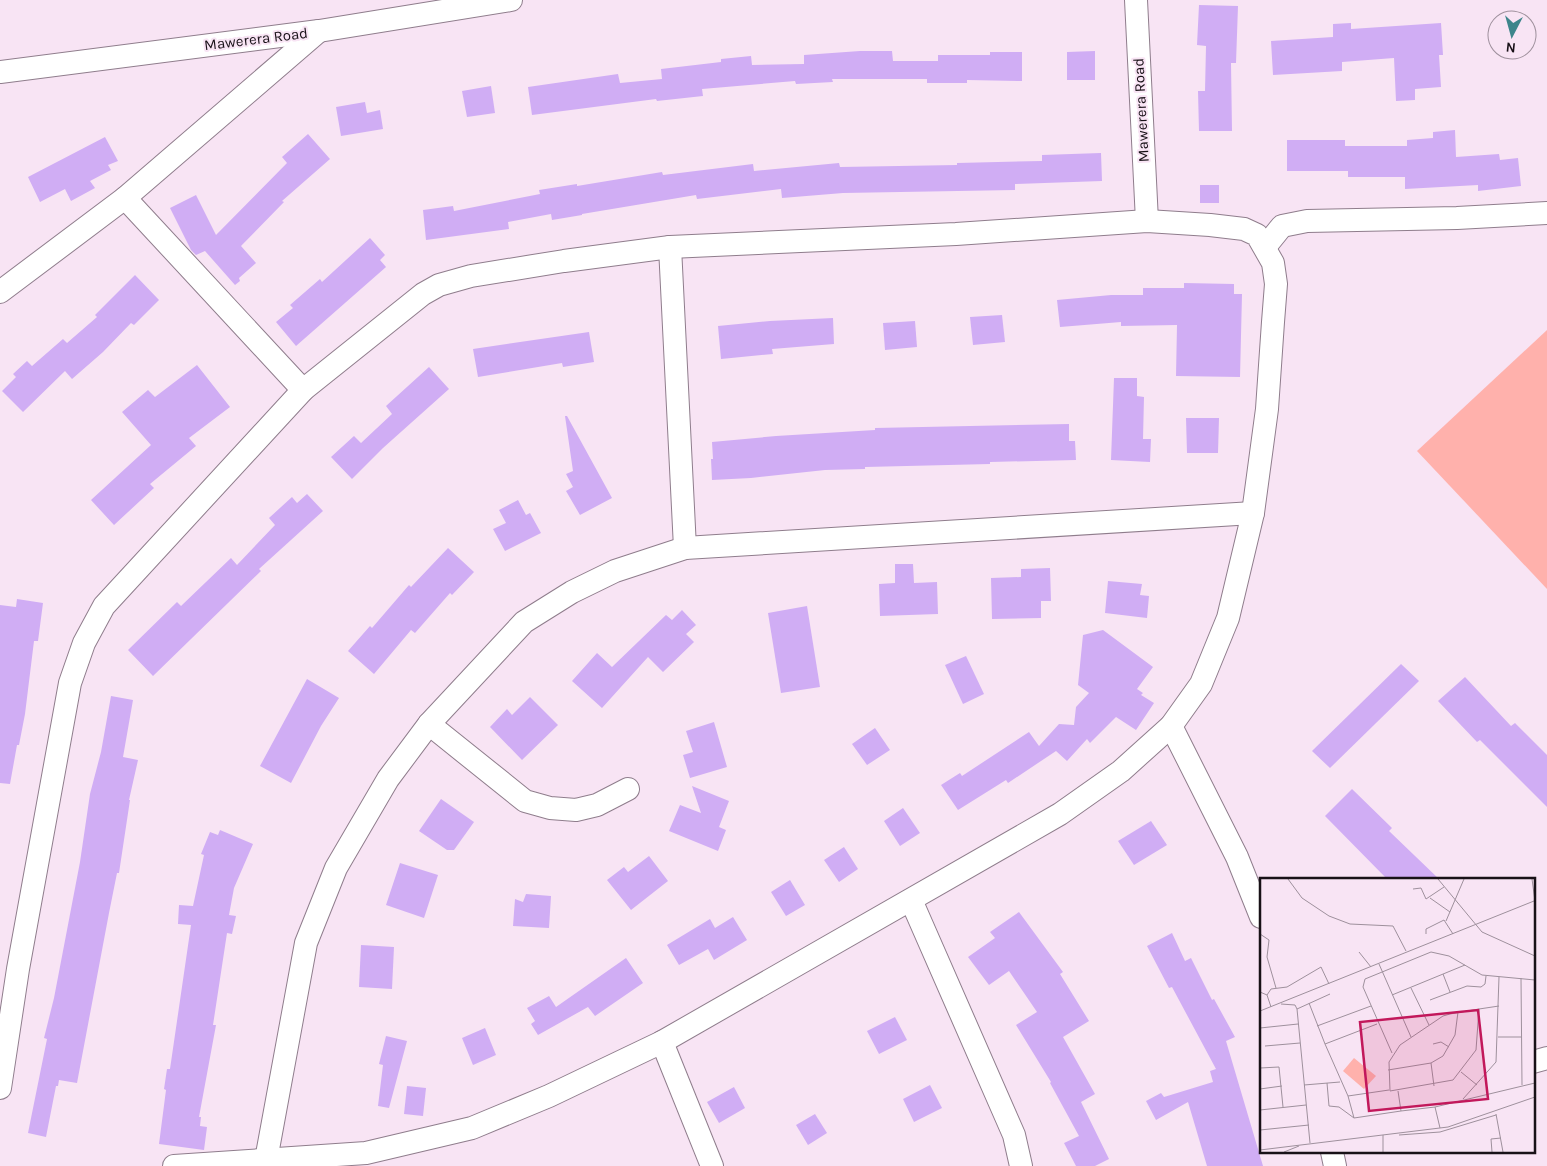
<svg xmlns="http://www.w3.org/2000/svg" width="1547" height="1166" viewBox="0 0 1547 1166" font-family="Karla,sans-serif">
<rect width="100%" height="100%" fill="#f8e4f4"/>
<path fill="#ffb1ac" d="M 1547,330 L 1547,589 L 1417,451 Z"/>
<g fill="#d0adf4">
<path d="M 1199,5 L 1238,6 L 1236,63 L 1231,63 L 1232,131 L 1199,131 L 1198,91 L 1205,91 L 1206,46 L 1197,45 Z"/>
<path d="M 1351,23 L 1351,29 L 1441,23 L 1443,55 L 1439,55 L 1441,87 L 1415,89 L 1415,100 L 1396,101 L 1394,58 L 1342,62 L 1342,71 L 1273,75 L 1271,41 L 1333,37 L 1333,24 Z"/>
<path d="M 860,51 L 892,51 L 893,61 L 938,61 L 938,55 L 990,55 L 990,52 L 1022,52 L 1022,81 L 967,80 L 967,83 L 927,83 L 927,79 L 832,79 L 833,82 L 796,84 L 795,81 L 702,89 L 703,96 L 657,101 L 656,99 L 532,115 L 528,87 L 618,74 L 620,83 L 662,79 L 661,69 L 721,62 L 721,59 L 751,56 L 752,65 L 804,64 L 804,55 Z"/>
<path d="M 1095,51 L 1095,80 L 1067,80 L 1067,52 Z"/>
<path d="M 491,86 L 495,113 L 467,117 L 462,91 Z"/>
<path d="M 365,102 L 367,113 L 380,110 L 383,129 L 341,136 L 336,107 Z"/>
<path d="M 1455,130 L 1456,157 L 1499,154 L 1500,160 L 1518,158 L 1521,186 L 1478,191 L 1478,185 L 1405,189 L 1405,177 L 1348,177 L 1348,171 L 1287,171 L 1287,140 L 1345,140 L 1345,146 L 1407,146 L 1407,140 L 1433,138 L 1433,132 Z"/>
<path d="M 308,134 L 330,159 L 282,201 L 284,202 L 241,246 L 256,263 L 239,278 L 240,281 L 235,285 L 205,251 L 196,255 L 191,250 L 170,208 L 196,195 L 216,235 L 287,163 L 282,157 Z"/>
<path d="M 105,137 L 118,161 L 108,165 L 111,170 L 90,181 L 95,188 L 71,201 L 65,189 L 40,202 L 28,177 Z"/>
<path d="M 1101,153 L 1102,181 L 1015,184 L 1015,190 L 843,193 L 782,198 L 781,189 L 697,199 L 696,195 L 582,214 L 582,215 L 552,220 L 551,214 L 508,222 L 509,229 L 426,240 L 423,210 L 453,206 L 454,211 L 540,194 L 539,190 L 577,184 L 577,186 L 662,172 L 663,175 L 753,164 L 754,171 L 839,163 L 840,167 L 957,165 L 957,163 L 1042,161 L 1042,155 Z"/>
<rect x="1200" y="185" width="19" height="18"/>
<path d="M 370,238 L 385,255 L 380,260 L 386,267 L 296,346 L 276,322 L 293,308 L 290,305 L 320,279 L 322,282 Z"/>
<path d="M 135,275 L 159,300 L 134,325 L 131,323 L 103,352 L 72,379 L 65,371 L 23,412 L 2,391 L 16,377 L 13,374 L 27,361 L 32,366 L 63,339 L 67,343 L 97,317 L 95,315 Z"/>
<path d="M 1184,283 L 1234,284 L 1234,294 L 1242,294 L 1240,377 L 1176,376 L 1177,325 L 1121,326 L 1121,322 L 1060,327 L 1057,300 L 1111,295 L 1143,295 L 1143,288 L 1184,288 Z"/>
<path d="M 1002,315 L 1005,342 L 973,345 L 970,317 Z"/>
<path d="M 833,318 L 834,344 L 772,349 L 773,354 L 721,359 L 718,326 L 770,321 Z"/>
<path d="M 915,321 L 917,347 L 885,350 L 883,323 Z"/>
<path d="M 589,332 L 594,362 L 563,367 L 562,363 L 478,377 L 473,349 Z"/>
<path d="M 197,365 L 230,407 L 189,438 L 196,446 L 150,484 L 154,488 L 114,525 L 91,500 L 151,445 L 122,412 L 148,390 L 155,397 Z"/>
<path d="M 429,367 L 449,389 L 383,448 L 352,479 L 331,457 L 354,436 L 361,443 L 392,414 L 386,406 Z"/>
<path d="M 1114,378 L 1137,378 L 1137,396 L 1144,397 L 1143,439 L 1151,439 L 1150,462 L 1111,460 Z"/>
<path d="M 565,416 L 567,416 L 612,498 L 580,515 L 566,491 L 573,487 L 566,474 L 573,471 Z"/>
<path d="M 1186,418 L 1219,418 L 1218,453 L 1187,453 Z"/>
<path d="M 1069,424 L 1069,441 L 1075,441 L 1076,460 L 990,462 L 990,464 L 865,467 L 865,469 L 825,470 L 751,478 L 712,480 L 711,459 L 713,459 L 712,442 L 776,436 L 875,430 L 875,428 Z"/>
<path d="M 307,494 L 323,511 L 259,569 L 261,571 L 153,676 L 128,650 L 177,602 L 181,606 L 231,558 L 237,565 L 275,525 L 269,518 L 292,497 L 297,503 Z"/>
<path d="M 518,500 L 526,515 L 530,513 L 541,533 L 505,551 L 493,529 L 506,523 L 499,510 Z"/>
<path d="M 448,548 L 474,572 L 452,595 L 450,593 L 415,633 L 411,630 L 374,674 L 348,651 L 370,626 L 372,628 L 409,585 L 411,587 Z"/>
<path d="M 895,564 L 913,564 L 914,583 L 937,582 L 938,614 L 880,616 L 879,584 L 895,583 Z"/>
<path d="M 1050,568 L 1051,601 L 1041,601 L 1041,618 L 992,619 L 991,578 L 1021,577 L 1021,569 Z"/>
<path d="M 1108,581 L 1142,584 L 1140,595 L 1149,596 L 1147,618 L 1105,613 Z"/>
<path d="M 17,599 L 43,603 L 38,641 L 34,641 L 25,714 L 19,745 L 17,745 L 10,784 L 0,783 L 0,605 L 16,607 Z"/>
<path d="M 807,606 L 820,687 L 781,693 L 768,613 Z"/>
<path d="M 682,610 L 696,625 L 686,634 L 694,642 L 663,672 L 648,657 L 602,708 L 572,681 L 597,653 L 612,667 L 666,615 L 672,620 Z"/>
<path d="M 1103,630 L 1153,667 L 1137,689 L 1143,693 L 1141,695 L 1154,703 L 1136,730 L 1116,717 L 1090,743 L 1087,739 L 1067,761 L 1056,751 L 1008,783 L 1006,780 L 958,810 L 941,785 L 960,773 L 962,776 L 1029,732 L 1039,746 L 1059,724 L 1074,725 L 1076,707 L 1089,693 L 1078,685 L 1083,635 Z"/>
<path d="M 966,656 L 984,694 L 963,704 L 945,665 Z"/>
<path d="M 1401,664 L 1419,681 L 1330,768 L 1312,751 Z"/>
<path d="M 1465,677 L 1511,726 L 1515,723 L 1547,755 L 1547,807 L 1480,740 L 1477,742 L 1438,701 Z"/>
<path d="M 307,679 L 339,698 L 321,726 L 291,783 L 260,766 Z"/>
<path d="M 111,696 L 133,700 L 123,757 L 138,760 L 129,800 L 130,800 L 119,873 L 117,873 L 109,913 L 77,1083 L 59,1080 L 58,1086 L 56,1086 L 46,1137 L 28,1133 L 47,1039 L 44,1038 L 54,998 L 80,862 L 90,794 L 101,752 Z"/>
<path d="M 530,697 L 558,725 L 522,760 L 490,727 L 507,709 L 512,715 Z"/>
<path d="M 714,722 L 727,767 L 690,778 L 683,755 L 693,752 L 686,731 Z"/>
<path d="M 875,728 L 890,750 L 867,765 L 852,744 Z"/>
<path d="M 692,786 L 729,801 L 719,827 L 726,830 L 718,851 L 669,831 L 680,805 L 701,813 Z"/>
<path d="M 1352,789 L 1392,828 L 1389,831 L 1440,880 L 1388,880 L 1325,816 Z"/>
<path d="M 441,799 L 474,822 L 454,850 L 447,850 L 419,831 Z"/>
<path d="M 903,808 L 920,833 L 900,846 L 884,821 Z"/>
<path d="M 1151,821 L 1167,845 L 1134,865 L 1118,841 Z"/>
<path d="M 220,830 L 253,844 L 234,888 L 229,915 L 236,916 L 232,934 L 227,933 L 213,1025 L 216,1025 L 199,1117 L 201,1117 L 200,1126 L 207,1127 L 204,1150 L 159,1144 L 166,1090 L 164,1089 L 167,1069 L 170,1069 L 191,925 L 178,924 L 179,905 L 193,906 L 204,855 L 201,854 L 210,832 L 218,835 Z"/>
<path d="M 844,847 L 858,869 L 839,882 L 824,860 Z"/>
<path d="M 649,856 L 668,881 L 631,910 L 607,880 L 624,867 L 628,872 Z"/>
<path d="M 400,863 L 438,875 L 424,918 L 386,905 Z"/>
<path d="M 790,880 L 805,905 L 786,916 L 771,892 Z"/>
<path d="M 526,894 L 551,896 L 549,928 L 513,926 L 515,899 L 523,902 Z"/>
<path d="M 1019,912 L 1063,972 L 1060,974 L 1089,1021 L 1063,1037 L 1095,1094 L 1081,1102 L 1109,1159 L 1095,1166 L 1076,1166 L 1064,1143 L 1079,1136 L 1050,1083 L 1051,1082 L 1016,1025 L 1037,1012 L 1009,971 L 989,985 L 968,957 L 995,938 L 990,932 Z"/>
<path d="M 733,917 L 747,940 L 714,960 L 708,949 L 679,965 L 667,945 L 710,919 L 715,928 Z"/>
<path d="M 1172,933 L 1185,961 L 1191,958 L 1212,1000 L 1214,999 L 1235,1037 L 1226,1041 L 1263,1166 L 1207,1166 L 1188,1102 L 1156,1120 L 1146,1101 L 1161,1093 L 1164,1097 L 1213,1082 L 1210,1071 L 1216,1069 L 1172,987 L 1169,988 L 1147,946 Z"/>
<path d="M 361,945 L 394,947 L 392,989 L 359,987 Z"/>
<path d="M 626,958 L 643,983 L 595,1016 L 588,1007 L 538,1035 L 531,1024 L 535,1021 L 527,1008 L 549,996 L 556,1007 Z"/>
<path d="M 895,1017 L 907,1040 L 879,1054 L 867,1031 Z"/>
<path d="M 485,1028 L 496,1055 L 473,1065 L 462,1038 Z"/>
<path d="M 386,1036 L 407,1041 L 389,1108 L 378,1106 L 383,1065 L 379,1064 Z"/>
<path d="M 930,1085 L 942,1108 L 914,1122 L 903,1099 Z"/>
<path d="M 407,1086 L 426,1088 L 423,1116 L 404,1114 Z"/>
<path d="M 734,1087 L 745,1108 L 719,1123 L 707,1102 Z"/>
<path d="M 815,1114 L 827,1133 L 808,1145 L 796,1125 Z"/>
</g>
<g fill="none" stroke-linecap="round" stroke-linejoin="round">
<g stroke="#8f7d8c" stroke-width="24">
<g id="street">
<path d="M 1136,0 L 1147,221"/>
<path d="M 0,72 L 319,31 L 511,0"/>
<path d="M 125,198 L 303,390"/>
<path d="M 670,247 L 685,548"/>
<path d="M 1265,247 L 1282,226 L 1307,221 L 1457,218 L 1547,213"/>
<path d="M 0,292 L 125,198 L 319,31"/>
<path d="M 429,724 L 525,801 L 550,808 L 576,810 L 597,805 L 628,789"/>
<path d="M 1171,726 L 1237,857 L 1261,917"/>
<path d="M 911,900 L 1014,1135 L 1021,1166"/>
<path d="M 662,1042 L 712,1166"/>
<path d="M 1533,1062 L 1547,1058"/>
<path d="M 0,1088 L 18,969 L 70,683 L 84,643 L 104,606 L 303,390 L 423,294 L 439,285 L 471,276 L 564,261 L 670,247 L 956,234 L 1147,221 L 1210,225 L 1244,229 L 1257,235 L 1273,263 L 1276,284 L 1273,322 L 1267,409 L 1253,513 L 1228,618 L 1201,684 L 1171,726 L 1121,771 L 1060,814 L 662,1042 L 549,1096 L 472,1128 L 366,1153 L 174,1166"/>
<path d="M 1332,1152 L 1335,1166"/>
<path d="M 266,1160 L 306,943 L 336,868 L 388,779 L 429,724 L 524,622 L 572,592 L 615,571 L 685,548 L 1253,513"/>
</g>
</g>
<use href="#street" stroke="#fff" stroke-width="22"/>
</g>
<g text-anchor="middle" stroke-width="4" stroke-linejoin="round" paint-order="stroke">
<g font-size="15" fill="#181117" stroke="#f8e4f4">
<text transform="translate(256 39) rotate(-7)" y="5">Mawerera Road</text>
<text transform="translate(1141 110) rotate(-93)" y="5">Mawerera Road</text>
</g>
</g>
<g transform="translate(1260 878)">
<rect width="275" height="275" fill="#f8e4f4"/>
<path d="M 94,180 L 116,198 L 104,211 L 83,193 Z" fill="#ffb1ac"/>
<path fill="none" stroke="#9e909c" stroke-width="1" d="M 28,1 L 42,20 L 69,38 L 90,46 L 133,48 L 146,73M 178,1 L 222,54 L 275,78M 272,1 L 275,23M 153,11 L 161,10 L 166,21 L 184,9M 170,20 L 190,34M 186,43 L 204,1M 0,56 L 9,62 L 7,79 L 16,110M 166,56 L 166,51 L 184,42 L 193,56M 99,74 L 111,89M 119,86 L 151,159M 183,96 L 190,114M 261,100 L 262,207M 151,110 L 169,147M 0,114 L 7,117 L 11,129M 7,117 L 11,111 L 27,109 L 61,89 L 69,106M 132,117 L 205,87M 170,122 L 207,108 L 221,109 L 225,106 L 226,98M 49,125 L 65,166 L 117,146M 21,126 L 35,127 L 37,131 L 50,265M 37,131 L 70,116M 219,131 L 216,172 L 193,202 L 130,213 L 129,184 L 140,167 L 183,138 L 190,136 L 213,132 L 219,131 L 239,128M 0,133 L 274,23M 57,148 L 111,128M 0,150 L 38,146M 238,159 L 262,159M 65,166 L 88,218 L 129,212M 173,166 L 181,164 L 189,169M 5,168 L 40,165M 132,175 L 103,109 L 105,101 L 171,74 L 189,78 L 222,97 L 275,102M 171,185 L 174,208M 0,190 L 19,189 L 23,229M 128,192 L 171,185 L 183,178 L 195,157 L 198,134M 201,194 L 217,207M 67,205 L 69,228 L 79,229 L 94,240M 44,207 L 80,204M 0,211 L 22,208M 138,213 L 141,233 L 175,229 L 275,205M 88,218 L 94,240 L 141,233M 203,221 L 236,184 L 239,99M 175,229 L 180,250M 0,232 L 46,227M 236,236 L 243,274M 0,252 L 49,247M 139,257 L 180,254 L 236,237M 0,272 L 188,249 L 275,219M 24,274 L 39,268M 123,274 L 123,257M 232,274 L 231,261 L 241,260"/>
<path fill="#c2185b" fill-opacity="0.15" stroke="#c2185b" stroke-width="2.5" d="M 218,132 L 228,221 L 109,233 L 100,144 Z"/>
<rect width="275" height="275" fill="none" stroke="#181117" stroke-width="2.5"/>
</g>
<g transform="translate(1512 35) rotate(186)"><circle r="24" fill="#f8e4f4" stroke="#9e909c"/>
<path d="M0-4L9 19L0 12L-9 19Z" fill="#3d858b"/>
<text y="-8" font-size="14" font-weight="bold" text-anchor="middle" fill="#181117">N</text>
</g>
</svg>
